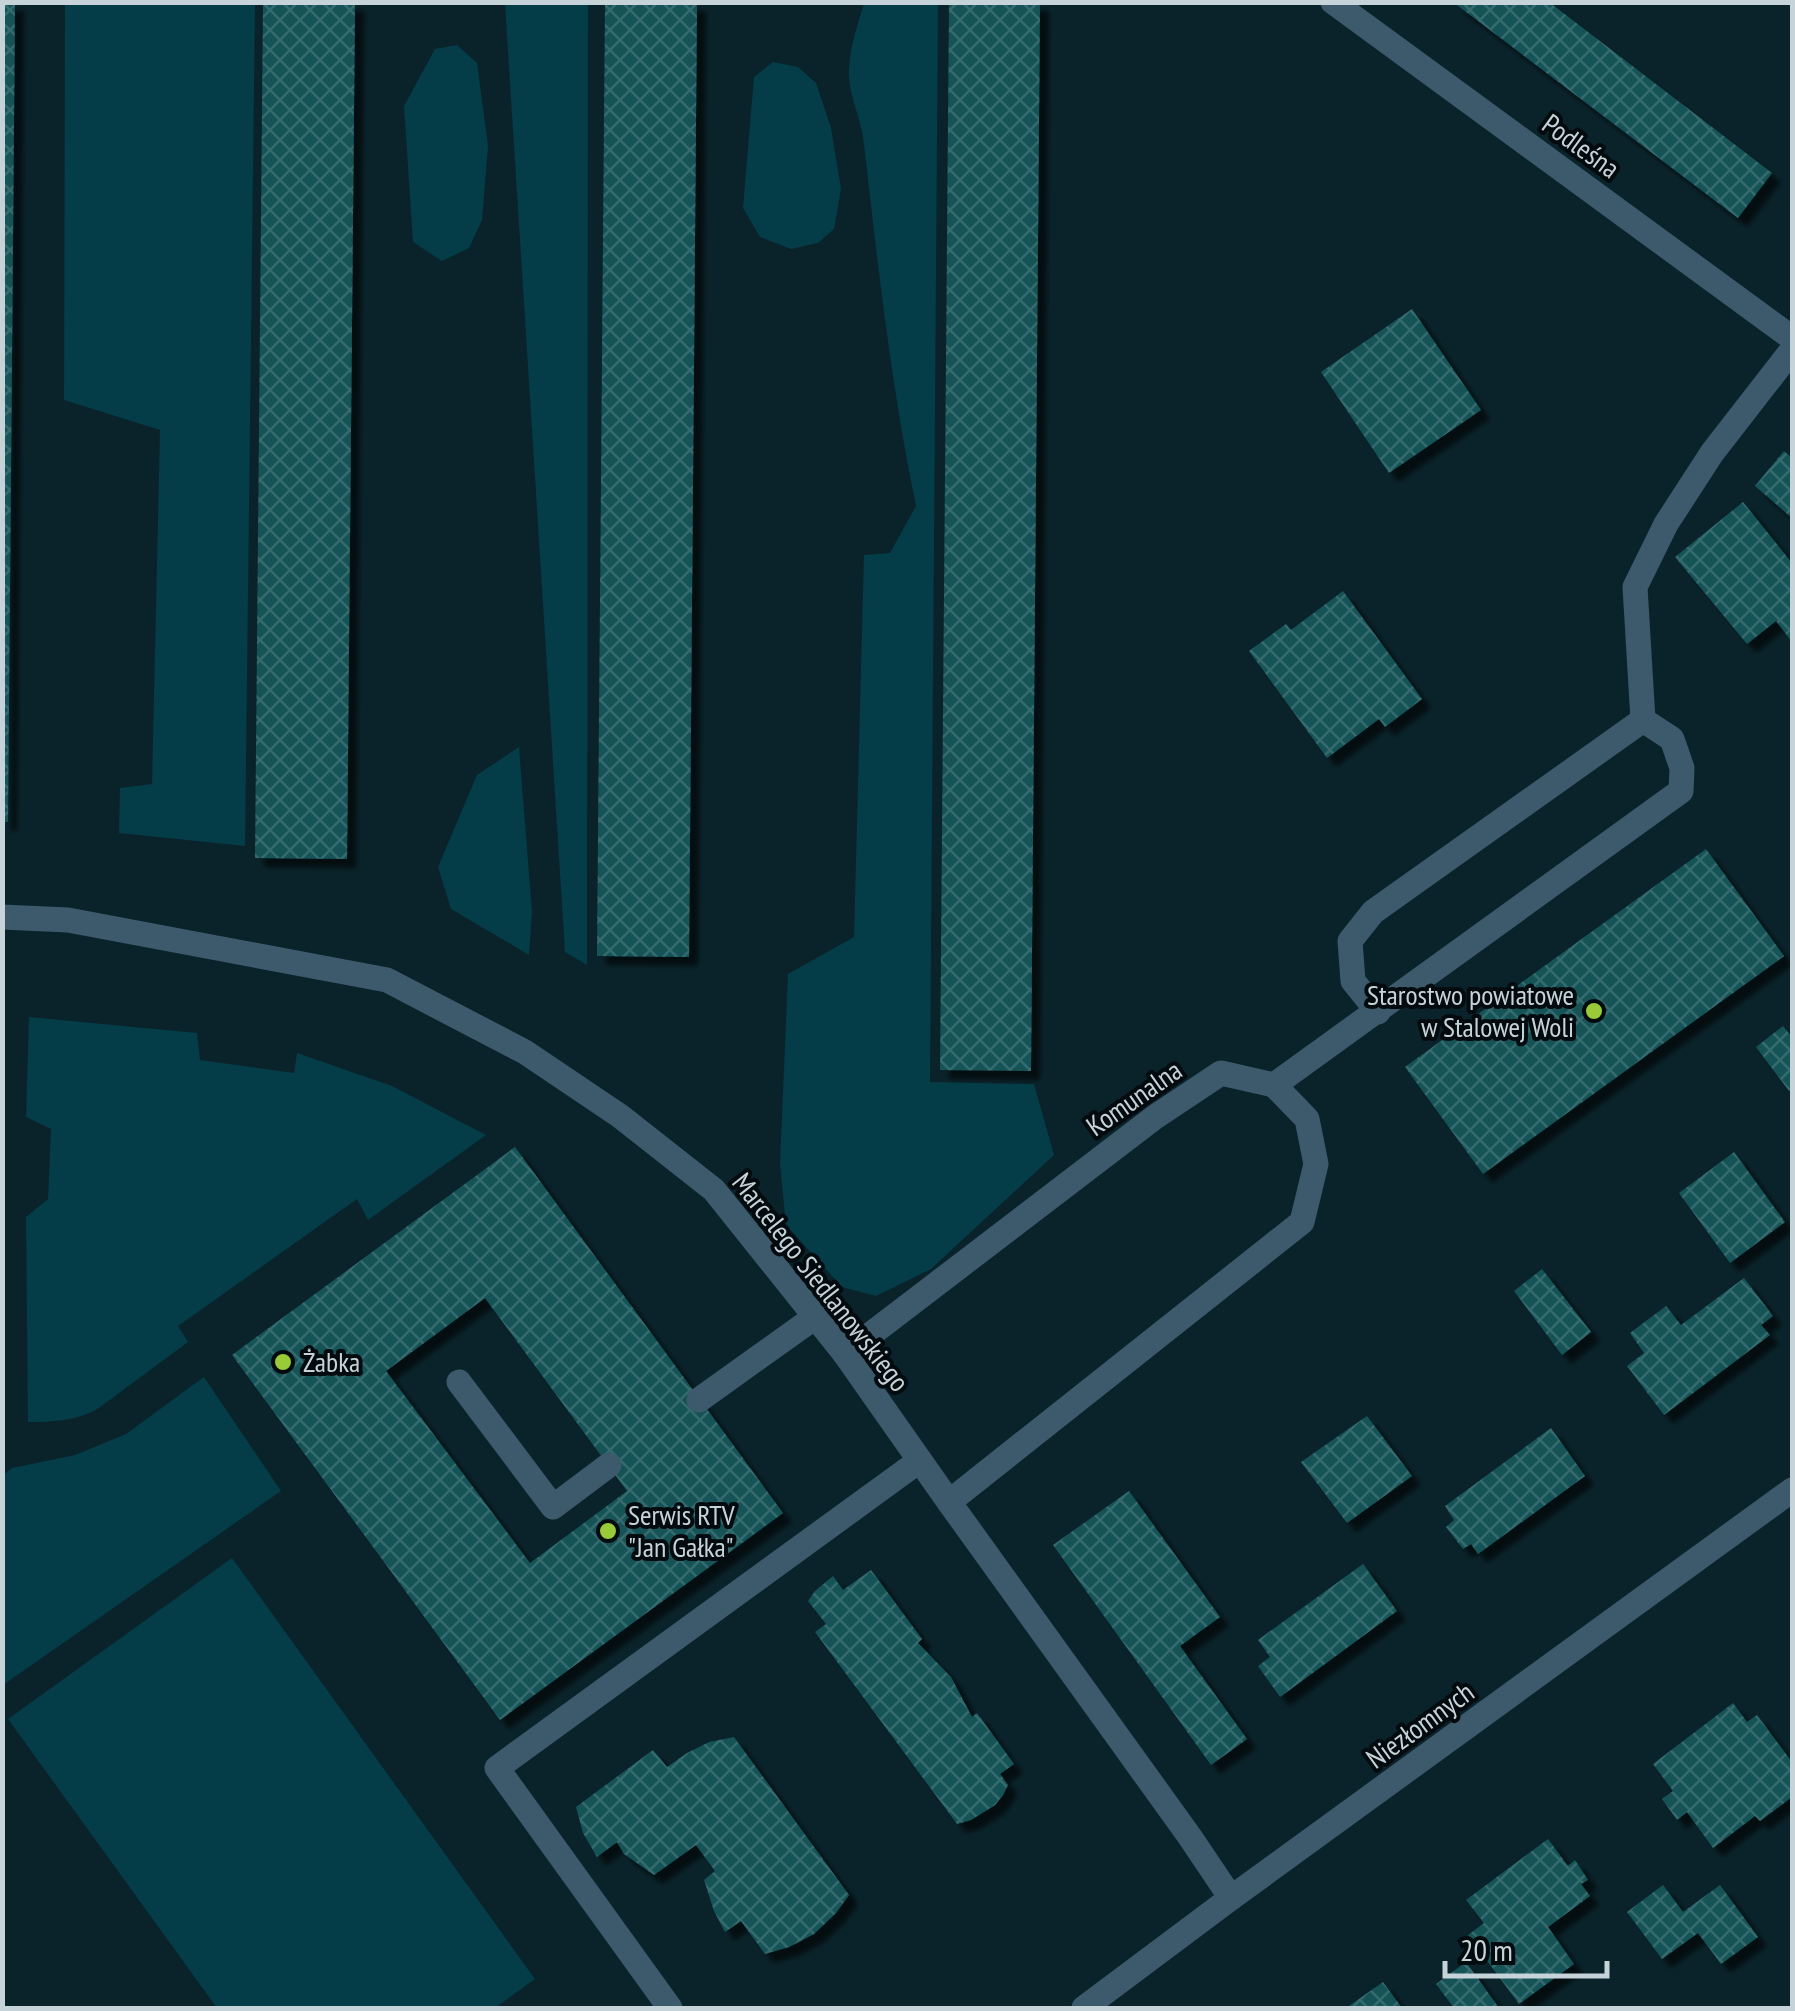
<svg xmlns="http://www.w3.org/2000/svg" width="1795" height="2011" viewBox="0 0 1795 2011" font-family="'PT Sans Narrow',sans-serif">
<defs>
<pattern id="building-cross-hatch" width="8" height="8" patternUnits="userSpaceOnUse" patternTransform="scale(2.5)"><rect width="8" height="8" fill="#145356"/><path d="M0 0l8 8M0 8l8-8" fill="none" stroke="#356b6e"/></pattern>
<filter id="shadow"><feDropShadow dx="9" dy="9" stdDeviation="2.5" flood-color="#0009"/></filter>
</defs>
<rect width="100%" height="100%" fill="#0a232a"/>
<g fill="#043c48">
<path d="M 65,3 L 255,3 L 245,846 L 119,833 L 120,788 L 152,784 L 160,430 L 64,400 Z"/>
<path d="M 505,3 L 588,3 L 587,965 L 565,952 Z"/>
<path d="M 864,3 L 938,3 L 930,1082 L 1034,1084 L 1054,1155 L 931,1269 L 876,1296 L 842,1287 L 786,1225 L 780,1164 L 788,974 L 854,937 L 864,555 L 890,553 L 916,506 C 891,385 878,267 864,144 C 862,119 847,93 849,69 C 850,46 858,24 864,3 Z"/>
<path d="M 457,45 L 477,63 L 488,146 L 482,220 L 469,248 L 442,261 L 413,242 L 404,106 L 435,49 Z"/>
<path d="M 773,62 L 798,67 L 816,83 L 831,128 L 841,189 L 834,229 L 818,243 L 791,249 L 760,237 L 743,208 L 754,77 Z"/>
<path d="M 519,747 L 532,912 L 529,955 L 451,909 L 438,867 L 477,775 Z"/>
<path d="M 29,1017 L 197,1033 L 200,1060 L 294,1073 L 297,1053 L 392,1086 L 486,1135 L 368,1220 L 357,1199 L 178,1326 L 188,1342 L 96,1410 C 73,1421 53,1422 28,1422 L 26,1217 L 48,1199 L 51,1129 L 26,1117 Z"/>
<path d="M 204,1377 L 281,1491 L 3,1685 L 3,1475 L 12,1468 L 75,1455 L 126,1434 Z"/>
<path d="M 232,1558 L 535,1979 L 495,2008 L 217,2008 L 8,1719 Z"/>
</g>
<g fill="url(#building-cross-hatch)" fill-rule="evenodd" filter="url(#shadow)">
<path d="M 2,2 L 15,2 L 8,822 L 2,822 Z"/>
<path d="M 263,2 L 355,2 L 347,859 L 255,858 Z"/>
<path d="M 605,2 L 697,2 L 689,957 L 597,956 Z"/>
<path d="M 949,2 L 1040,2 L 1031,1071 L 940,1070 Z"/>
<path d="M 1453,2 L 1549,2 L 1772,173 L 1738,218 Z"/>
<path d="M 1412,309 L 1481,410 L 1389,473 L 1321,372 Z"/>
<path d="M 1784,451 L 1792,458 L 1792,518 L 1755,486 Z"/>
<path d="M 1743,502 L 1792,563 L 1792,642 L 1776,621 L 1747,644 L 1675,557 Z"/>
<path d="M 1343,591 L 1422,699 L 1385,727 L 1379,719 L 1327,758 L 1249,651 L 1286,624 L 1291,630 Z"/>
<path d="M 1706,849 L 1784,956 L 1483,1174 L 1405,1067 Z"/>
<path d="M 1783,1026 L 1792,1037 L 1792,1088 L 1789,1091 L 1756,1047 Z"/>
<path d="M 515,1147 L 783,1513 L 500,1720 L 232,1355 ZM 485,1298 L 627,1491 L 530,1563 L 386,1371 Z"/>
<path d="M 1734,1152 L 1785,1222 L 1730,1263 L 1679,1193 Z"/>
<path d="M 1542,1269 L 1591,1332 L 1562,1355 L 1514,1291 Z"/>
<path d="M 1744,1278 L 1773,1316 L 1761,1325 L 1770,1335 L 1664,1415 L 1627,1366 L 1644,1353 L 1630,1333 L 1666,1306 L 1681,1325 Z"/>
<path d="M 1367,1416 L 1412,1476 L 1347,1523 L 1301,1462 Z"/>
<path d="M 1551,1428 L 1585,1476 L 1478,1554 L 1471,1544 L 1463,1549 L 1446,1527 L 1454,1520 L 1445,1506 Z"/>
<path d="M 1129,1491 L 1220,1617 L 1180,1646 L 1247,1739 L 1211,1765 L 1053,1545 Z"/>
<path d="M 1363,1564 L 1397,1611 L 1280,1697 L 1258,1666 L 1270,1657 L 1258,1640 Z"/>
<path d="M 871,1570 L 922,1639 L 918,1643 L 951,1677 L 972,1717 L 977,1713 L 1014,1764 L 1000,1774 L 1008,1785 L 1003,1795 L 995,1805 L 971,1820 L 957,1824 L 815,1632 L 826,1624 L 808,1601 L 815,1591 L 833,1576 L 843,1590 Z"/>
<path d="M 1733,1703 L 1747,1722 L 1757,1715 L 1792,1762 L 1792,1797 L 1760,1821 L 1755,1816 L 1713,1848 L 1687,1812 L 1677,1820 L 1662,1799 L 1673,1791 L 1653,1764 Z"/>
<path d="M 734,1737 L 849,1895 L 836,1913 L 814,1934 L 789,1947 L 765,1954 L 741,1921 L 725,1932 L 714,1911 L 704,1880 L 715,1871 L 696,1845 L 654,1875 L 624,1854 L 617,1842 L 597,1857 L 583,1833 L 576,1807 L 653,1750 L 667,1767 L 687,1753 L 709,1742 Z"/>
<path d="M 1548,1839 L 1568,1866 L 1575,1860 L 1588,1880 L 1581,1884 L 1590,1896 L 1548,1927 L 1574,1964 L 1519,2004 L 1468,1935 L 1484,1923 L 1466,1900 Z"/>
<path d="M 1663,1885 L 1683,1912 L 1720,1885 L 1758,1937 L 1721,1964 L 1698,1933 L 1662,1959 L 1627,1912 Z"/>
<path d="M 1466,1962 L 1499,2008 L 1454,2008 L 1436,1984 Z"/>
<path d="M 1383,1982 L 1402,2008 L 1346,2008 Z"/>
</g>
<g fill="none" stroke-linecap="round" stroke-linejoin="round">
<g stroke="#3c5a6c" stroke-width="25">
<path d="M 1643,720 L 1635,587 L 1666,524 L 1712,453 L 1792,350"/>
<path d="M 1378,1012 L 1353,981 L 1350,941 L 1373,912 L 1643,720"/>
<path d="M 1274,1085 L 1681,791 L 1682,768 L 1672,739 L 1643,720"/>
<path d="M 459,1382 L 553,1507 L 609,1465"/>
<path d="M 699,1400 L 815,1317"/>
<path d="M 670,2008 L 497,1768 L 919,1461"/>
</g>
<g stroke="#3c5a6c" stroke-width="25">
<path d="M 1333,2 L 1792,338"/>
<path d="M 2,917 L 68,920 L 387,980 L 525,1052 L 620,1116 L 714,1190 L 845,1354 L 949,1502 L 1190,1837 L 1231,1898"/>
<path d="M 845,1354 L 1155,1117 L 1221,1073 L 1274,1085 L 1307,1119 L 1316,1164 L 1302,1222 L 949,1502"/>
</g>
<path stroke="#3c5a6c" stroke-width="25" d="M 1084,2008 L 1231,1898 L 1792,1490"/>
</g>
<g fill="#98cb37" stroke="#030b0e" stroke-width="4">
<circle cx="1594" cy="1011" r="10"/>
<circle cx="283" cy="1362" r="10"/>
<circle cx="608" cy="1531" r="10"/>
</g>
<g text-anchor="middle" stroke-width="8" stroke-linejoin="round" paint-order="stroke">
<g font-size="28" fill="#c6d4d9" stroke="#030b0e">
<text transform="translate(1581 146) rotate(36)" y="10">Podleśna</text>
<text transform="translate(1134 1098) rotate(-35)" y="10">Komunalna</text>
<text transform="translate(821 1282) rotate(52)" y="10">Marcelego Siedlanowskiego</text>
<text transform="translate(1420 1725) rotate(-36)" y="10">Niezłomnych</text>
</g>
<g font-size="28" fill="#c6d4d9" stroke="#030b0e" text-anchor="start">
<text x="1574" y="1005" text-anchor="end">Starostwo powiatowe<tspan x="1574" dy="32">w Stalowej Woli</tspan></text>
<text x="303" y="1372">Żabka</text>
<text x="628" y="1525">Serwis RTV<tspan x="628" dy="32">"Jan Gałka"</tspan></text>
</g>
</g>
<rect width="1795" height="2011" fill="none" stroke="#c6d4d9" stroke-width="10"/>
<path d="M1445 1961v15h162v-15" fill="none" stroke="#c6d4d9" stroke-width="5"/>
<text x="1460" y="1961" font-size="30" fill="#c6d4d9" stroke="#030b0e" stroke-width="8" paint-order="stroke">20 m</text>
</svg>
